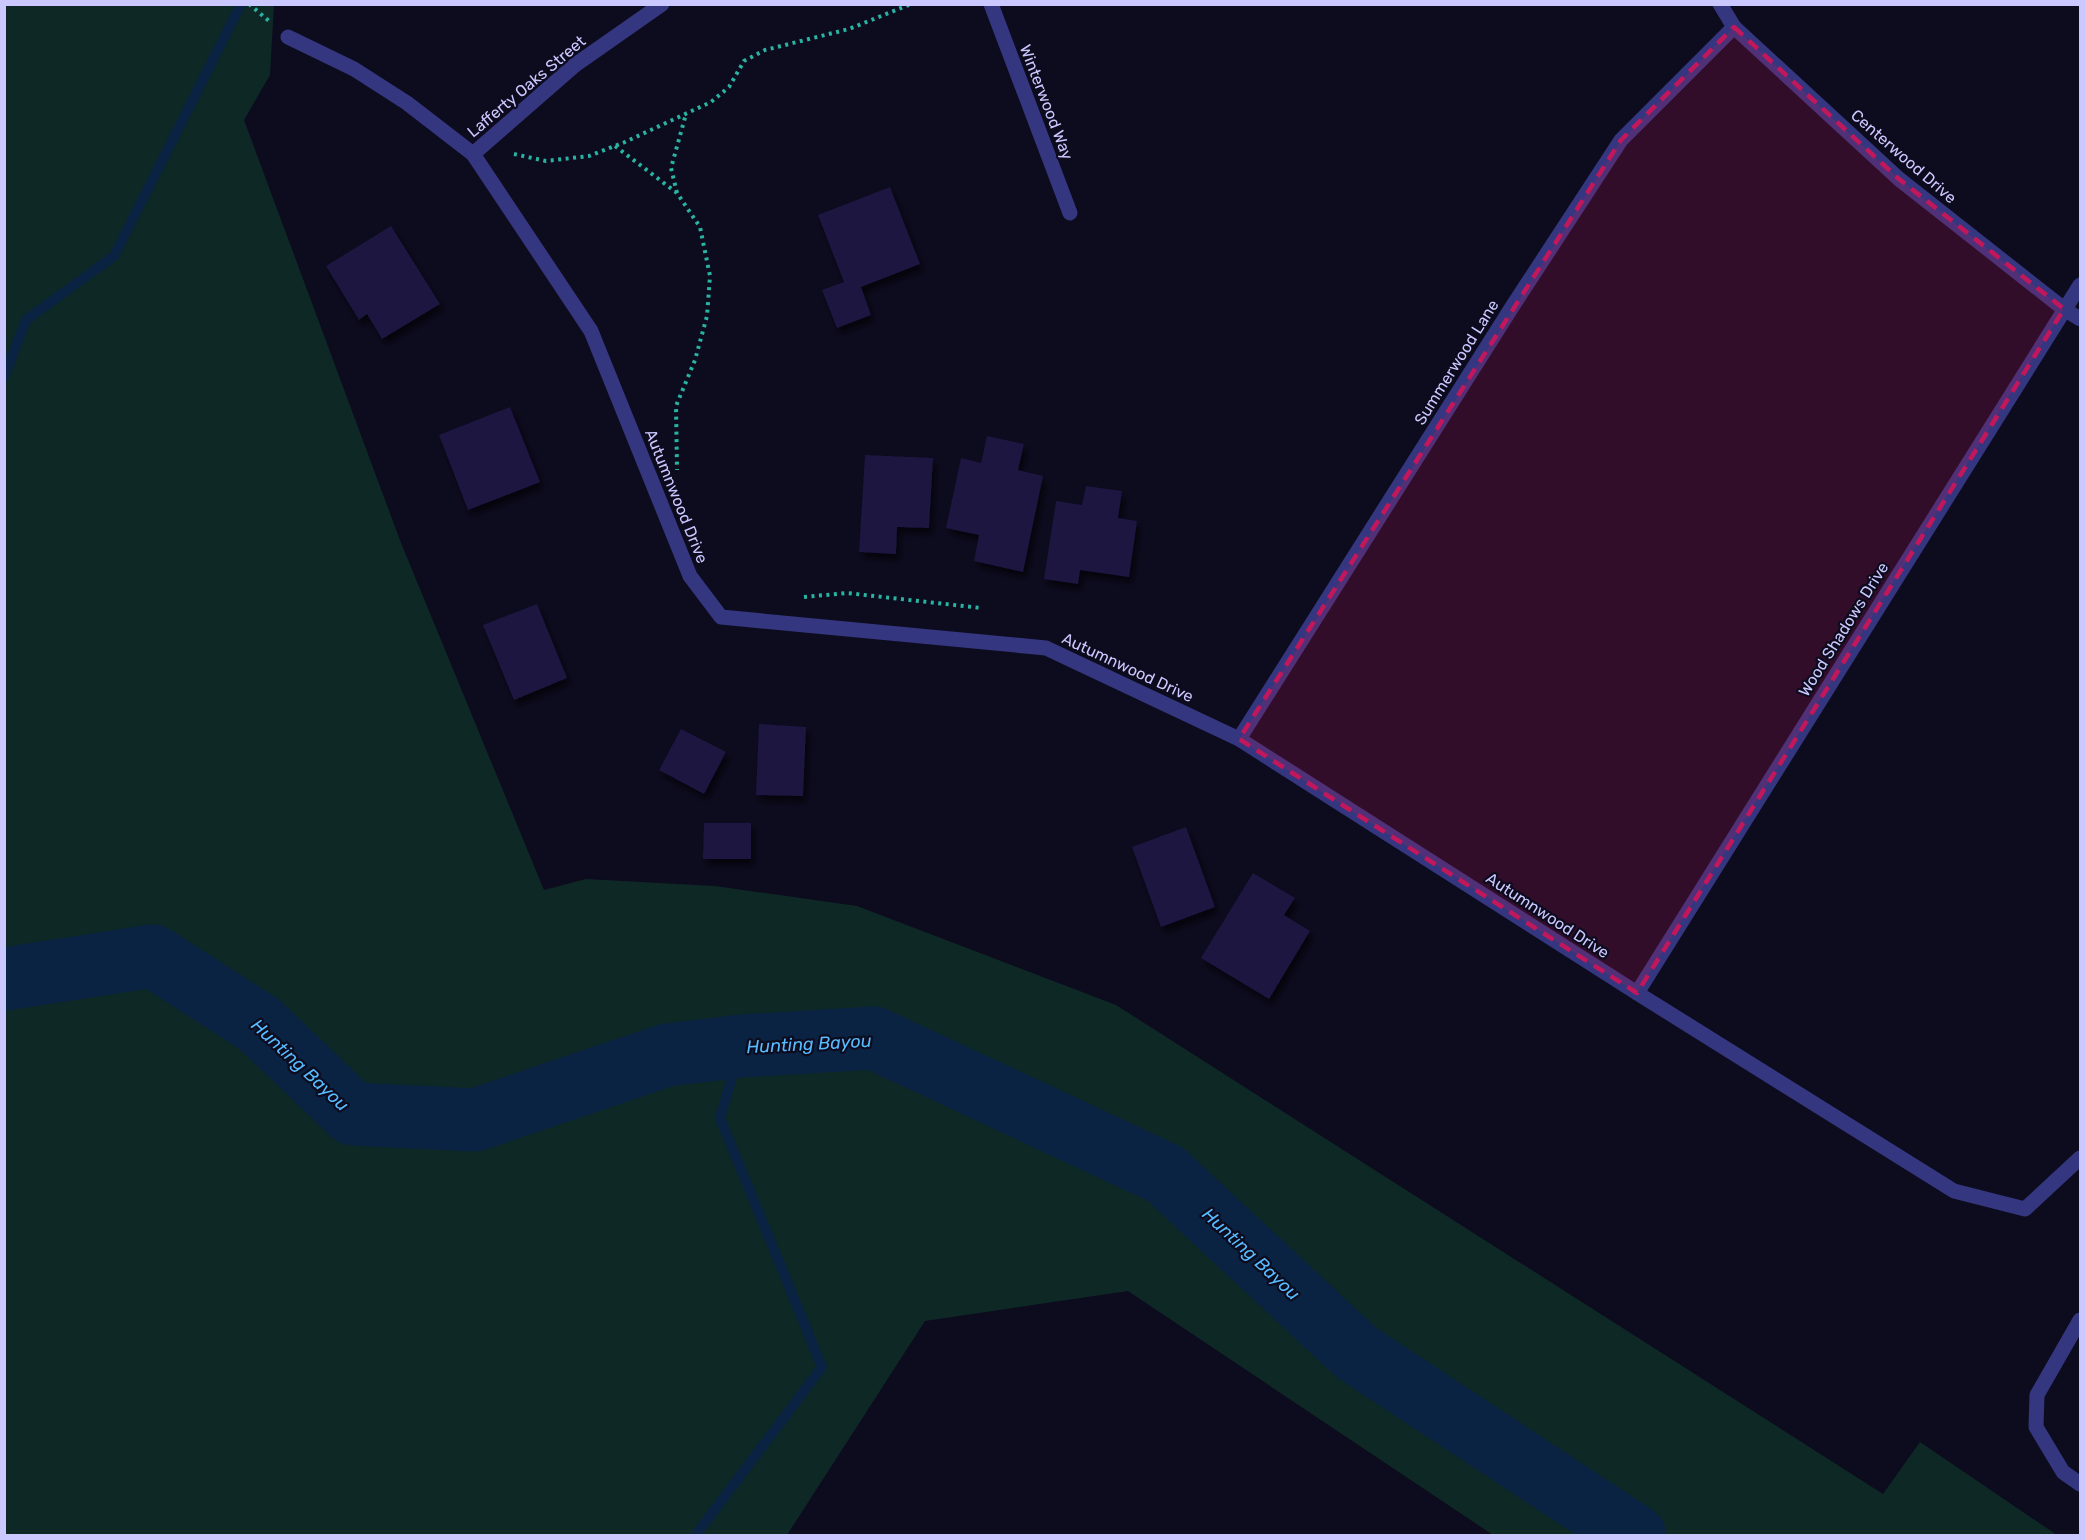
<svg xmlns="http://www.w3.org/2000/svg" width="2085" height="1540" viewBox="0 0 2085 1540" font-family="Rubik,sans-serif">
<defs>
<filter id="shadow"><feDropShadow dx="3.5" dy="6" stdDeviation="3" flood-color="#0009"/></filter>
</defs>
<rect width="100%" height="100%" fill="#0d0b1e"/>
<path fill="#0e2826" d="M 5,4 L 274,5 L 270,75 L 244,120 L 401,543 L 544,890 L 586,879 L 715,886 L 857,906 L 1116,1005 L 1883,1494 L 1920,1442 L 2057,1535 L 1493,1535 L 1128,1291 L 925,1321 L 787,1535 L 5,1535 Z"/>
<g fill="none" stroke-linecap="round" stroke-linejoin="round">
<g stroke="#0a2343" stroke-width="10">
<path d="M 4,377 L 26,320 L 114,256 L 241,4"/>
<path d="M 695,1536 L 822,1367 L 720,1118 L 741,1046"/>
</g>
<path stroke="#0a2343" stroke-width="63" d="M 4,979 L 153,956 L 259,1024 L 353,1114 L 475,1120 L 667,1055 L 741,1046 L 874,1038 L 1165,1174 L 1357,1353 L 1635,1536"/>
</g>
<g fill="#1c1640" filter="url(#shadow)">
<path d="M 890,187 L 920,264 L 861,287 L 871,315 L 837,328 L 822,290 L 844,282 L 818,215 Z"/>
<path d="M 391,226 L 440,304 L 382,339 L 367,314 L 359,320 L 326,266 Z"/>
<path d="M 510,407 L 540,482 L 468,510 L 439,435 Z"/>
<path d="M 987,436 L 1024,444 L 1018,470 L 1043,476 L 1023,572 L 974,561 L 979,535 L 946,528 L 961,458 L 981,463 Z"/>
<path d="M 865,455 L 933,458 L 929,528 L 897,527 L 896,554 L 859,552 Z"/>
<path d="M 1086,486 L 1122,491 L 1118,518 L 1137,521 L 1129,577 L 1080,570 L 1078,584 L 1044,579 L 1056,501 L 1082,505 Z"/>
<path d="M 537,604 L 567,678 L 514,700 L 483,625 Z"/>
<path d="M 759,724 L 806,727 L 803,796 L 756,795 Z"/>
<path d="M 681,729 L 726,752 L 704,794 L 659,770 Z"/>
<path d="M 704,823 L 751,823 L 751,859 L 703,859 Z"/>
<path d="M 1186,827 L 1215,907 L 1161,927 L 1132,847 Z"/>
<path d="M 1253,873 L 1295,898 L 1284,915 L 1310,931 L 1269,999 L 1201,958 Z"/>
</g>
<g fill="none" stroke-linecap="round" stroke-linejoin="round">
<g stroke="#28b3a2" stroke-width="4" stroke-dasharray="3 4.5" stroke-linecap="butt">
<path d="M 249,4 L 269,21"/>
<path d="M 615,146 L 677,193 L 700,227 L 710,276 L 707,316 L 695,360 L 676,406 L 677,470"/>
<path d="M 514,154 L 546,161 L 589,156 L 625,142 L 711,102 L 729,87 L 744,61 L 765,50 L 849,29 L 911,4"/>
<path d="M 677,193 L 671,168 L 686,114"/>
<path d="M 804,597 L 847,593 L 981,608"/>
</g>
<path stroke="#34367f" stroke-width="15" d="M 2080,1320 L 2037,1395 L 2036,1427 L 2063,1472 L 2080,1484"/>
<g stroke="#34367f" stroke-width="15">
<path d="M 991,4 L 1070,213"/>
<path d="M 1720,4 L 1734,27 L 1899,179 L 2064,309 L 2080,319"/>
<path d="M 288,37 L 354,69 L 407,103 L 473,154 L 591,331 L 690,576 L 721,617 L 1046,648 L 1239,739 L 1637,993 L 1954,1191 L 2025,1209 L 2080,1158"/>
<path d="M 473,154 L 575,65 L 662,4"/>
<path d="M 1239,739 L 1512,307 L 1621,140 L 1734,27"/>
<path d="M 1637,993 L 2080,285"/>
</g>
</g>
<path fill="#c2185b" fill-opacity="0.2" stroke="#c2185b" stroke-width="4.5" stroke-dasharray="12 8" stroke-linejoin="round" d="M 1734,27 L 1899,179 L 2064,309 L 1637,993 L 1239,739 L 1621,140 Z"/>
<g text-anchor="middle" stroke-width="4.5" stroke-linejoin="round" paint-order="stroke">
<g font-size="16" fill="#cbc8ff" stroke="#0d0b1e">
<text transform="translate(526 86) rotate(-40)" y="6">Lafferty Oaks Street</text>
<text transform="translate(1047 102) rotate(69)" y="6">Winterwood Way</text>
<text transform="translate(1904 156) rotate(41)" y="6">Centerwood Drive</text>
<text transform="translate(1456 362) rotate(-58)" y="6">Summerwood Lane</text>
<text transform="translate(677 496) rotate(68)" y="6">Autumnwood Drive</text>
<text transform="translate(1843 629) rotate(-58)" y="6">Wood Shadows Drive</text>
<text transform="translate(1128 667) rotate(25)" y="6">Autumnwood Drive</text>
<text transform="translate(1548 915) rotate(33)" y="6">Autumnwood Drive</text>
</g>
<g font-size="18" font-style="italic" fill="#56bbff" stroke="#0d0b1e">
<text transform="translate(809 1044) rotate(-3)" y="6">Hunting Bayou</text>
<text transform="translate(300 1065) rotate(43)" y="6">Hunting Bayou</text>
<text transform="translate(1251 1254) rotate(43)" y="6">Hunting Bayou</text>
</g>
</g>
<rect width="2085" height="1540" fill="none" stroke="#cbc8ff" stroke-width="12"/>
</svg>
